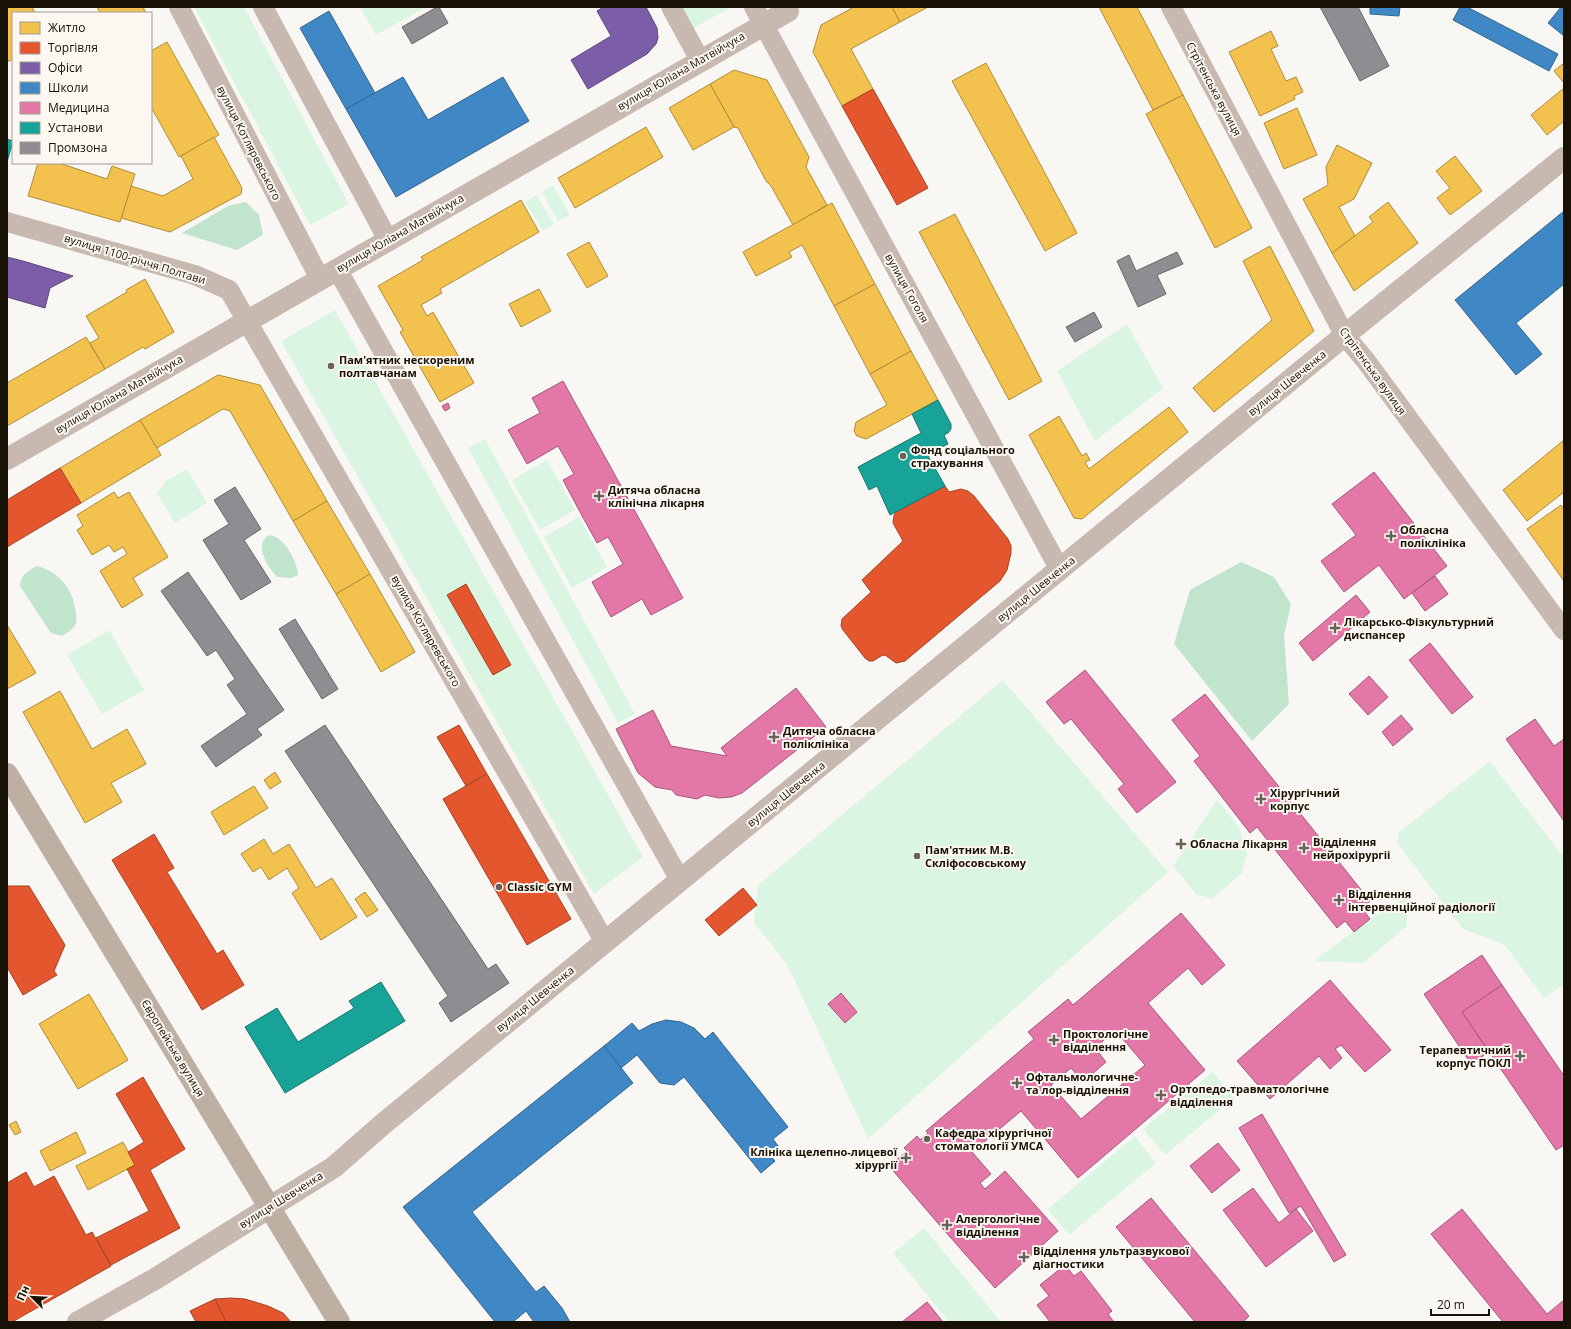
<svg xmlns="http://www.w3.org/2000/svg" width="1571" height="1329" viewBox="0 0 1571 1329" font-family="'Open Sans',sans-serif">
<rect width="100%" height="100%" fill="#f9f7f4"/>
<g fill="#daf6e2">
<path d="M 194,7 L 244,7 L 349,204 L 310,225 Z"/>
<path d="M 360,7 L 426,7 L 376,35 Z"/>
<path d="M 682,7 L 731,7 L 694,28 Z"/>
<path d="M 553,185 L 570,215 L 558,221 L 542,192 Z"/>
<path d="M 536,195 L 554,224 L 543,231 L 525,202 Z"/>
<path d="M 335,310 L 643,857 L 594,894 L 281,341 Z"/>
<path d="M 1127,324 L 1163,388 L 1095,441 L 1057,371 Z"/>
<path d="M 485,439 L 635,714 L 618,723 L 468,448 Z"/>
<path d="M 547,460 L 575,510 L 540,530 L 512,480 Z"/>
<path d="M 187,469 L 207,503 L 175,523 L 157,493 L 166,481 Z"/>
<path d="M 579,517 L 607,567 L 572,588 L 544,537 Z"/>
<path d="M 109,630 L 144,690 L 102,714 L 67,655 Z"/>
<path d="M 1003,680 L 1168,872 L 868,1139 L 787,964 L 754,923 L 758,885 Z"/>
<path d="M 1490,761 L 1564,858 L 1564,984 L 1544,998 L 1505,945 L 1463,929 L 1397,843 L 1399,832 Z"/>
<path d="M 1217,800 L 1239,827 L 1247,854 L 1242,873 L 1212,899 L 1196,894 L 1173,866 Z"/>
<path d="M 1406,898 L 1407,926 L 1363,963 L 1314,961 L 1370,919 Z"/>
<path d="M 1213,1072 L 1234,1098 L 1165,1155 L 1143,1129 Z"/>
<path d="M 1135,1136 L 1156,1163 L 1069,1235 L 1048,1209 Z"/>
<path d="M 924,1228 L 1001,1322 L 949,1322 L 893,1253 Z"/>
</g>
<g fill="#c1e4cc">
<path d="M 246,202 L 259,215 L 263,235 L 237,250 L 182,233 L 228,206 Z"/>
<path d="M 269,535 C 284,536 297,561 298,575 L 291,578 L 277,577 C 267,566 253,545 269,535 Z"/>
<path d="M 1241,562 L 1274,577 L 1291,604 L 1284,636 L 1289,704 L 1252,741 L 1174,644 L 1190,590 Z"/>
<path d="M 37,566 C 57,571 72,587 75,608 C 76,612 77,619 76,623 C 74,629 67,633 62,636 L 51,633 L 20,586 C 20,575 28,571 37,566 Z"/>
</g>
<g fill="#f2c14e" stroke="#b18c38">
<path d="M 7,7 L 32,7 L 35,13 L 13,13 L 13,59 L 7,62 Z"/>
<path d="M 97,7 L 143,7 L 146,13 L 100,13 Z"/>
<path d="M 854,7 L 892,7 L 900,22 L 851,49 L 873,89 L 842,106 L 813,52 L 821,25 Z"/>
<path d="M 892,7 L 928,7 L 900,22 Z"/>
<path d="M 1099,7 L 1137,7 L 1183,95 L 1153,110 Z"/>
<path d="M 1271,31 L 1278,46 L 1271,49 L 1286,81 L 1296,77 L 1303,92 L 1294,96 L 1295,99 L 1260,116 L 1229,52 Z"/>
<path d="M 167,42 L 219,135 L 179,157 L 151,107 L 151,51 Z"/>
<path d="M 986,63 L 1077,233 L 1045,251 L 952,81 Z"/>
<path d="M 1564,63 L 1564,83 L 1554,71 Z"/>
<path d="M 734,70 L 767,80 L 809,157 L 806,167 L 827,205 L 793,225 L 771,186 L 766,181 L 738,128 L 734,127 L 710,84 Z"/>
<path d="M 710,84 L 734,127 L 693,150 L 669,108 Z"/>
<path d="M 1564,88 L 1564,121 L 1547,135 L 1531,115 Z"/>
<path d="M 1183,95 L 1252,228 L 1215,248 L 1146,114 Z"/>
<path d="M 1297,108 L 1317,155 L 1284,169 L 1264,123 Z"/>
<path d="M 646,127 L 663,157 L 575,208 L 558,178 Z"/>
<path d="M 214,137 L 242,188 L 241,194 L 170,232 L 121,218 L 131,186 L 163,196 L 193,179 L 181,156 Z"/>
<path d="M 1337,145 L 1372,163 L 1354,199 L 1339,207 L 1355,236 L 1332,253 L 1303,199 L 1328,185 L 1326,167 Z"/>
<path d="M 1455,156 L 1482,191 L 1450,215 L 1437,198 L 1450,188 L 1436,171 Z"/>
<path d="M 38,163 L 59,163 L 107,179 L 112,166 L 135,174 L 120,222 L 28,196 Z"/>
<path d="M 521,200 L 539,232 L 440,289 L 442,293 L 421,305 L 427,316 L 433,312 L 474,383 L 440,402 L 400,332 L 403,330 L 378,286 L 423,260 L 421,257 Z"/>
<path d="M 1388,202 L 1418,243 L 1354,291 L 1332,253 L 1373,222 L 1369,217 Z"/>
<path d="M 832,203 L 875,284 L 834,306 L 802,245 L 789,252 L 792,257 L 756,276 L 743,252 Z"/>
<path d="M 955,214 L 1042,381 L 1009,400 L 919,232 Z"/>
<path d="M 589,242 L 608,276 L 587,288 L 567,254 Z"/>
<path d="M 1270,246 L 1314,331 L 1214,412 L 1193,388 L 1272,320 L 1243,261 Z"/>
<path d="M 145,279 L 174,332 L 145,349 L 143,347 L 105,369 L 90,343 L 99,338 L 86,316 L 127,292 L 126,290 Z"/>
<path d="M 875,284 L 911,351 L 870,374 L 834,306 Z"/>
<path d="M 539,289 L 551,311 L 521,327 L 509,304 Z"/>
<path d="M 86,337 L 105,369 L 7,426 L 7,383 Z"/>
<path d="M 911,351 L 938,400 L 866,439 L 857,436 L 854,431 L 856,422 L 887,405 L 870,374 Z"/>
<path d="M 218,375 L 260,385 L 327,501 L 293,521 L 230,411 L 223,409 L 157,448 L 140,420 Z"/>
<path d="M 1169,407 L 1188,432 L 1082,519 L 1074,518 L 1029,435 L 1059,416 L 1082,456 L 1086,453 L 1090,460 L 1085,462 L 1089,469 Z"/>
<path d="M 140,420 L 161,455 L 81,503 L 60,468 Z"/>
<path d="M 1564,440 L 1564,492 L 1527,521 L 1503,490 Z"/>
<path d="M 114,492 L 118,498 L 129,492 L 168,557 L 133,578 L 143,595 L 122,608 L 100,571 L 127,554 L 123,547 L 114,552 L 109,545 L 92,555 L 77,530 L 83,526 L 77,515 Z"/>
<path d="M 327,501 L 370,574 L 336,594 L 293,521 Z"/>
<path d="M 1561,505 L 1564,509 L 1564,581 L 1527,529 Z"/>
<path d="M 370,574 L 415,652 L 381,672 L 336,594 Z"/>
<path d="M 7,625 L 36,673 L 7,689 Z"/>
<path d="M 60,691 L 92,749 L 127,729 L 146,764 L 111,783 L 122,802 L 85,823 L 23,712 Z"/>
<path d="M 275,772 L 281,782 L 270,789 L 264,780 Z"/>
<path d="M 254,786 L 268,808 L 224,835 L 211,812 Z"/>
<path d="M 264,839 L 273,854 L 289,844 L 316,888 L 332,878 L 357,917 L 321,940 L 292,893 L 299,888 L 287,868 L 269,880 L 261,867 L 253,872 L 241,854 Z"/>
<path d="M 365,892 L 378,910 L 367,917 L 355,899 Z"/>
<path d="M 89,994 L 128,1060 L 78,1089 L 39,1024 Z"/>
<path d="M 16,1121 L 21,1132 L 15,1135 L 9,1125 Z"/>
<path d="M 76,1132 L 86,1153 L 50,1171 L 40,1151 Z"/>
<path d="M 123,1142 L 135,1165 L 88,1190 L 76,1166 Z"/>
</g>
<g fill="#e4572e" stroke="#a74222">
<path d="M 873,89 L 928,188 L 897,205 L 842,106 Z"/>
<path d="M 60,468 L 81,503 L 7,547 L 7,500 Z"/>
<path d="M 945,486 L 949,492 L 961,489 L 968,491 L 974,496 L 1008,539 L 1011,546 L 1011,553 L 1007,570 L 1000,581 L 905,661 L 896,663 L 885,655 L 881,656 L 873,661 L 869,661 L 865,658 L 843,630 L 841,626 L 842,619 L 871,592 L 862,580 L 903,541 L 893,523 L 894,515 L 896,512 Z"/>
<path d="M 466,584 L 511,665 L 493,675 L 447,595 Z"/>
<path d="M 459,725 L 487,774 L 466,786 L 437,737 Z"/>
<path d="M 487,774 L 571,919 L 527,945 L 443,799 Z"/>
<path d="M 154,834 L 174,868 L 167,872 L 217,954 L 223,950 L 244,985 L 202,1010 L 112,860 Z"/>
<path d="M 7,886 L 29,886 L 65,945 L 54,971 L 57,975 L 23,995 L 7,967 Z"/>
<path d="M 743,888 L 757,905 L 719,936 L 705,920 Z"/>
<path d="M 143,1077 L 185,1149 L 150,1170 L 180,1228 L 111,1265 L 96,1238 L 149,1211 L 127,1169 L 135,1165 L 128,1152 L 144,1142 L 116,1094 Z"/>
<path d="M 26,1172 L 34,1187 L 54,1176 L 86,1235 L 92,1232 L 111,1266 L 12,1322 L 7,1322 L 7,1183 Z"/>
<path d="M 231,1298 L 245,1299 L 268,1306 L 283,1313 L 291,1322 L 226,1322 L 215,1299 Z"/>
<path d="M 215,1299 L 226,1322 L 196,1322 L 190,1311 Z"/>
</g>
<g fill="#7b5ea7" stroke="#5d4777">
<path d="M 601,7 L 646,7 L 657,28 L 658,38 L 656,44 L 647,54 L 588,89 L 571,60 L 611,36 L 597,11 L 602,8 Z"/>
<path d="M 7,257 L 23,261 L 73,276 L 50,288 L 45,308 L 7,297 Z"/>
</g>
<g fill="#3f88c5" stroke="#33648c">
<path d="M 1370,7 L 1400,7 L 1399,16 L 1370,14 Z"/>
<path d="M 1460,7 L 1467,7 L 1558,54 L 1549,71 L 1453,20 Z"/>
<path d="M 1561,7 L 1564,7 L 1564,36 L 1548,23 Z"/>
<path d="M 329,11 L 375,93 L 346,109 L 300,28 Z"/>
<path d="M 403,77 L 428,120 L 503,77 L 529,121 L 396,197 L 346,109 Z"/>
<path d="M 1564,211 L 1564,284 L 1516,323 L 1542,354 L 1516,375 L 1455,300 Z"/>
<path d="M 666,1020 L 681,1022 L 694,1028 L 705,1039 L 713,1032 L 788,1127 L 773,1139 L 778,1146 L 769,1154 L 775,1161 L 761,1173 L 684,1077 L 674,1085 L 660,1083 L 637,1055 L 621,1068 L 604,1046 L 632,1023 L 639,1031 L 652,1024 Z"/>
<path d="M 604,1046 L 633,1083 L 472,1212 L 536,1292 L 544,1286 L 562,1308 L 570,1322 L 534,1322 L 526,1311 L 513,1322 L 495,1322 L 403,1207 Z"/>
</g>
<g fill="#e377a8" stroke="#a65877" fill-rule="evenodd">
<path d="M 563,381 L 683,598 L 651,615 L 642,599 L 611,617 L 592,582 L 623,564 L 608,537 L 597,543 L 580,512 L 563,480 L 574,474 L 558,446 L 527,464 L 508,430 L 540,413 L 532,398 Z"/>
<path d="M 448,403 L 450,408 L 445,411 L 442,406 Z"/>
<path d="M 1374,472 L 1447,566 L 1404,599 L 1379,565 L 1344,592 L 1321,561 L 1356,535 L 1332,504 Z"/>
<path d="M 1435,576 L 1448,594 L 1425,611 L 1412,593 Z"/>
<path d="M 1356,595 L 1370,612 L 1313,661 L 1299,643 Z"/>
<path d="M 1430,643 L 1473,697 L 1452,714 L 1409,660 Z"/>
<path d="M 1085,670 L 1176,782 L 1137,813 L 1118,789 L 1124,784 L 1071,719 L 1064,724 L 1046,702 Z"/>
<path d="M 1369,676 L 1388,697 L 1368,715 L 1349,694 Z"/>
<path d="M 796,688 L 826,727 L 742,793 L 731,797 L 719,798 L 705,795 L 697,799 L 676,795 L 672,790 L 655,787 L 638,773 L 616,729 L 653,710 L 671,746 L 727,756 L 721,748 Z"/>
<path d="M 1205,694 L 1370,901 L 1362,908 L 1370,919 L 1354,932 L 1345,921 L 1337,928 L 1257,827 L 1250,833 L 1194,761 L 1200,756 L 1172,720 Z"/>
<path d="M 1401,715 L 1413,729 L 1393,746 L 1382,732 Z"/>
<path d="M 1535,719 L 1554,746 L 1564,739 L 1564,821 L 1506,739 Z"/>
<path d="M 1181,913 L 1225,965 L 1202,985 L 1188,968 L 1148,1003 L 1205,1070 L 1078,1178 L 1021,1111 L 972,1152 L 991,1174 L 980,1183 L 985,1189 L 1005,1171 L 1058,1231 L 995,1288 L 936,1221 L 889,1166 L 907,1151 L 904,1148 L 917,1136 L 920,1140 L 928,1133 L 926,1131 L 1034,1039 L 1028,1032 L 1068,999 L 1073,1005 ZM 1115,1030 L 1145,1065 L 1081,1119 L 1051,1085 L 1071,1068 L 1083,1082 L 1106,1062 L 1095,1048 Z"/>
<path d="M 1482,955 L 1502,985 L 1462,1012 L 1489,1052 L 1471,1064 L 1424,994 Z"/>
<path d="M 1330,980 L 1391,1050 L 1365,1072 L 1341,1045 L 1335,1049 L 1342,1058 L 1330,1069 L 1319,1056 L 1270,1099 L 1237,1061 Z"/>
<path d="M 1502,985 L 1564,1076 L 1564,1145 L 1556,1150 L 1462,1012 Z"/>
<path d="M 841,993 L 857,1012 L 845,1023 L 828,1004 Z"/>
<path d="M 1262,1114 L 1346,1255 L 1334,1262 L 1301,1206 L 1289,1213 L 1239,1128 Z"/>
<path d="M 1218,1143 L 1240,1170 L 1212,1193 L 1190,1166 Z"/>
<path d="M 1253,1188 L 1279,1223 L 1296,1209 L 1313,1231 L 1266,1267 L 1223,1210 Z"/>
<path d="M 1151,1198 L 1249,1316 L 1243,1322 L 1195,1322 L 1116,1227 Z"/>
<path d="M 1462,1209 L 1547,1314 L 1564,1300 L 1564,1322 L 1503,1322 L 1431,1234 Z"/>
<path d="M 1065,1265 L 1074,1276 L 1081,1271 L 1112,1311 L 1108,1314 L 1114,1322 L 1050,1322 L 1037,1305 L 1049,1296 L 1040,1285 Z"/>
<path d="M 927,1302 L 943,1322 L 902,1322 Z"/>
</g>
<g fill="#17a398" stroke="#17776c">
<path d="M 7,139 L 13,141 L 7,162 Z"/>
<path d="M 938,400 L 951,424 L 951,429 L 948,433 L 944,435 L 948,444 L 927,454 L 945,486 L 890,515 L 877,486 L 869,490 L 858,467 L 921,433 L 912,414 Z"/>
<path d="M 381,982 L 405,1021 L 285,1093 L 245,1027 L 277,1008 L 298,1042 L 354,1008 L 349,1001 Z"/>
</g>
<g fill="#8d8d92" stroke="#6a6868">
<path d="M 437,7 L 439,7 L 448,23 L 412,44 L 402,27 Z"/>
<path d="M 1320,7 L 1358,7 L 1389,66 L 1360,81 Z"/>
<path d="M 1177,252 L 1183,264 L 1157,275 L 1166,294 L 1138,307 L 1117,261 L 1129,255 L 1136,271 Z"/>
<path d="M 1094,312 L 1102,327 L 1075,342 L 1066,327 Z"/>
<path d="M 235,487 L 261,529 L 244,540 L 271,582 L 241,600 L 203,540 L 229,524 L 214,500 Z"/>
<path d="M 188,572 L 284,710 L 257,729 L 262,735 L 216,767 L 201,746 L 247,714 L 227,685 L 235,679 L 216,650 L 207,656 L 161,591 Z"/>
<path d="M 295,619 L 338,689 L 322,699 L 279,629 Z"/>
<path d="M 325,725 L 488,969 L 496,964 L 509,983 L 451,1022 L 439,1003 L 448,996 L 285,751 Z"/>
</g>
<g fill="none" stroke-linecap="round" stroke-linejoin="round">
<g stroke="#c7b9b0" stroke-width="20">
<path d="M 179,7 L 320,279"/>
<path d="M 263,7 L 388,240"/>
<path d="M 671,7 L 700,60"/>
<path d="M 754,7 L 1060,570"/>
<path d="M 1171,7 L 1345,336 L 1366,361 L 1564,630"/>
<path d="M 7,222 L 195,275 L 229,290 L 605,942"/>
<path d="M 337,269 L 680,880"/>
</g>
<g stroke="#c7b9b0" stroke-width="22">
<path d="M 7,459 L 788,11"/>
<path d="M 78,1322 L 155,1279 L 334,1167 L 383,1124 L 1361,322 L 1564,158"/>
</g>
<path stroke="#beafa3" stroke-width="22" d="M 7,774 L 339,1322"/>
</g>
<g fill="#676259" stroke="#fcf8f1" stroke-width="1.5">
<circle cx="331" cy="366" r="4"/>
<circle cx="903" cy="456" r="4"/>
<path d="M597 490h4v4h4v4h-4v4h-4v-4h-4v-4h4z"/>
<path d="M1389 530h4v4h4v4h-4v4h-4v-4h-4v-4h4z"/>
<path d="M1333 622h4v4h4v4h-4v4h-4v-4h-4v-4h4z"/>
<path d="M772 731h4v4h4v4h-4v4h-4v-4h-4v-4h4z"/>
<path d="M1259 793h4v4h4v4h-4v4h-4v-4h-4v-4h4z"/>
<path d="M1179 838h4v4h4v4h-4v4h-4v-4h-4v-4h4z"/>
<path d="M1302 842h4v4h4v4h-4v4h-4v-4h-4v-4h4z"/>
<circle cx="917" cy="856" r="4"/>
<circle cx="499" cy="887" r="4"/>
<path d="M1337 894h4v4h4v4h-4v4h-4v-4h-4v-4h4z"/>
<path d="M1052 1034h4v4h4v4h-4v4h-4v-4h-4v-4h4z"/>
<path d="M1518 1050h4v4h4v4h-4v4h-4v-4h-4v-4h4z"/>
<path d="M1015 1077h4v4h4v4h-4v4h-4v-4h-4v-4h4z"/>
<path d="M1159 1089h4v4h4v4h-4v4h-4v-4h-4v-4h4z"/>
<circle cx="927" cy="1139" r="4"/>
<path d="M904 1152h4v4h4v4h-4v4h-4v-4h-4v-4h4z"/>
<path d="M945 1219h4v4h4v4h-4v4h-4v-4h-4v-4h4z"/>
<path d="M1022 1251h4v4h4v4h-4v4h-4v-4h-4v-4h4z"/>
</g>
<g text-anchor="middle" stroke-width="4" stroke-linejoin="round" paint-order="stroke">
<g font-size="11" fill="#181106" stroke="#fcf8f1">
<text transform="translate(681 71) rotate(-30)" y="4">вулиця Юліана Матвійчука</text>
<text transform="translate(1214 89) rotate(62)" y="4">Стрітенська вулиця</text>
<text transform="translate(249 143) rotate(63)" y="4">вулиця Котляревського</text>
<text transform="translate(400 233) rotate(-30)" y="4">вулиця Юліана Матвійчука</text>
<text transform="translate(135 259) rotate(17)" y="4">вулиця 1100-річчя Полтави</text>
<text transform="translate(907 288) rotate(61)" y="4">вулиця Гоголя</text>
<text transform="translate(1373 371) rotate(54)" y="4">Стрітенська вулиця</text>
<text transform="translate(1287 383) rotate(-39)" y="4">вулиця Шевченка</text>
<text transform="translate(119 394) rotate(-30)" y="4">вулиця Юліана Матвійчука</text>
<text transform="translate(1036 589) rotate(-39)" y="4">вулиця Шевченка</text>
<text transform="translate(426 631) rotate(60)" y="4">вулиця Котляревського</text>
<text transform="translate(786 794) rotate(-39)" y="4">вулиця Шевченка</text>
<text transform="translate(535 999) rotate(-39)" y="4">вулиця Шевченка</text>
<text transform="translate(173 1048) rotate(59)" y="4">Європейська вулиця</text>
<text transform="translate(281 1200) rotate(-32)" y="4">вулиця Шевченка</text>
</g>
<g font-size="11" font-weight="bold" fill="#181106" stroke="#fcf8f1" text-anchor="start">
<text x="339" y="364">Пам'ятник нескореним<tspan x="339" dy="13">полтавчанам</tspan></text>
<text x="911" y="454">Фонд соціального<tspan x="911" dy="13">страхування</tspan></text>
<text x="608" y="494">Дитяча обласна<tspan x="608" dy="13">клінічна лікарня</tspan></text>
<text x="1400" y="534">Обласна<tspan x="1400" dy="13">поліклініка</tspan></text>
<text x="1344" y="626">Лікарсько-Фізкультурний<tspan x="1344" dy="13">диспансер</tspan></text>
<text x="783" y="735">Дитяча обласна<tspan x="783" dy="13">поліклініка</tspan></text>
<text x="1270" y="797">Хірургічний<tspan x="1270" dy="13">корпус</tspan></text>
<text x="1313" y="846">Відділення<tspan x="1313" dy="13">нейрохірургіі</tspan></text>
<text x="1190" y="848">Обласна Лікарня</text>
<text x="925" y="854">Пам'ятник М.В.<tspan x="925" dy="13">Скліфосовському</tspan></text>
<text x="507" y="891">Classic GYM</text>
<text x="1348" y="898">Відділення<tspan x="1348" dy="13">інтервенційної радіології</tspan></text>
<text x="1063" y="1038">Проктологічне<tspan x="1063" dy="13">відділення</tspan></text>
<text x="1511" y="1054" text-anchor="end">Терапевтичний<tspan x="1511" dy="13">корпус ПОКЛ</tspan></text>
<text x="1026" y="1081">Офтальмологичне-<tspan x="1026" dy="13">та лор-відділення</tspan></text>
<text x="1170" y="1093">Ортопедо-травматологічне<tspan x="1170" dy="13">відділення</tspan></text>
<text x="935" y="1137">Кафедра хірургічної<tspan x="935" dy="13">стоматології УМСА</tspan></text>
<text x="897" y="1156" text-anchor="end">Клініка щелепно-лицевої<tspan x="897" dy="13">хірургії</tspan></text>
<text x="956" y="1223">Алергологічне<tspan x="956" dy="13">відділення</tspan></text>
<text x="1033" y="1255">Відділення ультразвукової<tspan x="1033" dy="13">діагностики</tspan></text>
</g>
</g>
<rect width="1571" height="1329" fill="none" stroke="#181106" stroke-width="16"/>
<rect x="12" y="12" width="140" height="152" fill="#fcf8f1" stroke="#a19c93"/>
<rect x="20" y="22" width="20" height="12" fill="#f2c14e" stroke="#a19c93"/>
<text x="48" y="32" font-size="12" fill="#181106">Житло</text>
<rect x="20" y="42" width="20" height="12" fill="#e4572e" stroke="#a19c93"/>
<text x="48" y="52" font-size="12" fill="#181106">Торгівля</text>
<rect x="20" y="62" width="20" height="12" fill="#7b5ea7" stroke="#a19c93"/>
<text x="48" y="72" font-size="12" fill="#181106">Офіси</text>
<rect x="20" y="82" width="20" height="12" fill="#3f88c5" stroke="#a19c93"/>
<text x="48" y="92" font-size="12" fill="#181106">Школи</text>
<rect x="20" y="102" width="20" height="12" fill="#e377a8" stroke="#a19c93"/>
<text x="48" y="112" font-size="12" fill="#181106">Медицина</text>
<rect x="20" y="122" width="20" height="12" fill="#17a398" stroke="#a19c93"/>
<text x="48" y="132" font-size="12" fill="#181106">Установи</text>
<rect x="20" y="142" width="20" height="12" fill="#8d8d92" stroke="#a19c93"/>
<text x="48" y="152" font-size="12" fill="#181106">Промзона</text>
<g transform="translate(32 1297) rotate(294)" stroke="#fcf8f1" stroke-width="3" paint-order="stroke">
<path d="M0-3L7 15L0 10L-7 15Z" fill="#181106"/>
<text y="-6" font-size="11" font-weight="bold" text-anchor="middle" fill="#181106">Пн</text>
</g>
<path d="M1431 1309v6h58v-6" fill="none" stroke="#181106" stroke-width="2"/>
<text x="1437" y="1309" font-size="12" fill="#181106" stroke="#fcf8f1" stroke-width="3" paint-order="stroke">20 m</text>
</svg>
